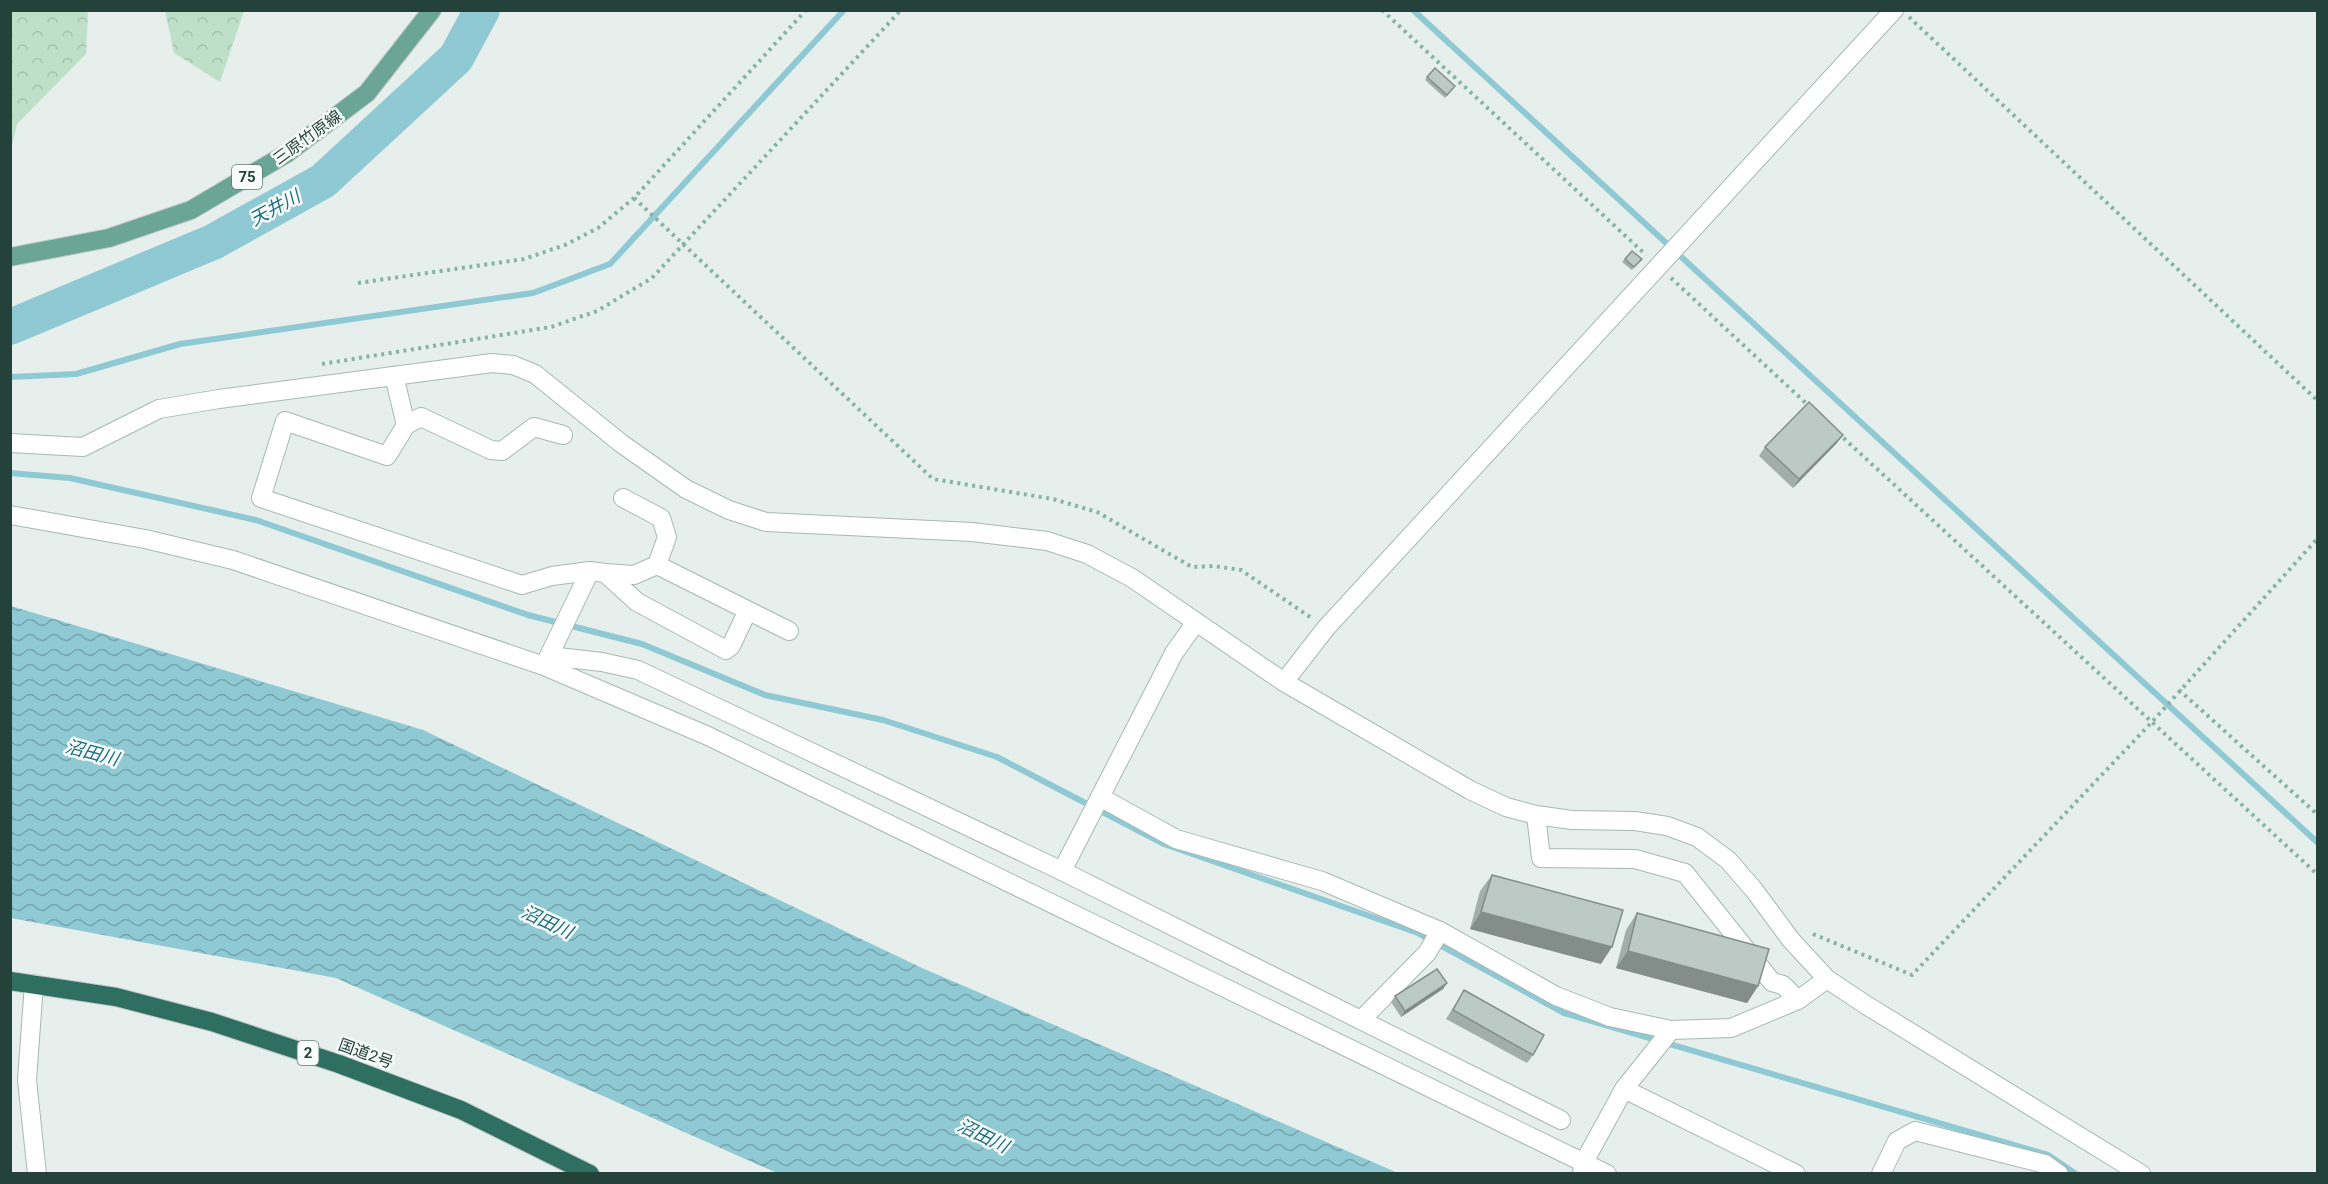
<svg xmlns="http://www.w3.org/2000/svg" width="2328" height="1184" viewBox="0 0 2328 1184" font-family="Roboto,'Noto Sans JP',sans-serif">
<defs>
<pattern id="forest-crowns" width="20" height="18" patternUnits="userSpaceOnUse" patternTransform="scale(1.5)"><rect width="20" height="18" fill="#bfe0c8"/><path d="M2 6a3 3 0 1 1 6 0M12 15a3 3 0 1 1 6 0" fill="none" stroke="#a4c1ad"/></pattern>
<pattern id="water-waves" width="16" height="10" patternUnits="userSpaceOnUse" patternTransform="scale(1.5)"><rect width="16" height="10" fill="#8ec9d4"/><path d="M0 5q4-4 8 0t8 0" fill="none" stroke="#74a5ad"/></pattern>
</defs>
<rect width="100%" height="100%" fill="#e6efeb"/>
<g fill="url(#forest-crowns)">
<path d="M 11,10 L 88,11 L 86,54 L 17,124 L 11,150 Z"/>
<path d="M 165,11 L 244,11 L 220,82 L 174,53 Z"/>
</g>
<path fill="url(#water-waves)" d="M 11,606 L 423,730 L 922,968 L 1398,1173 L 777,1173 L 336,978 L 11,918 Z"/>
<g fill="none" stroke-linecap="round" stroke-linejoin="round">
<g stroke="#8ec9d4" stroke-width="6">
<path d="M 1413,10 L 2318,843"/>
<path d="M 10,377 L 76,374 L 180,344 L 533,293 L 610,264 L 844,10"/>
<path d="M 10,473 L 70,478 L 256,520 L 528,615 L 642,644 L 765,695 L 883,720 L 997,757 L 1164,844 L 1418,933 L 1564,1013 L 2048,1155 L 2076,1174"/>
</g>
<path stroke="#8ec9d4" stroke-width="36" d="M 10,327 L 213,242 L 323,181 L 456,58 L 482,10"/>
<g stroke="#a8b8b2" stroke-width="20">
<g id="minor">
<path d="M 394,376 L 406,425 L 387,456 L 285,421 L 261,498 L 522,585 L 552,576 L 590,571"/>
<path d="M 406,425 L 421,417 L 491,450 L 502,451 L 534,427 L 563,435"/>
<path d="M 10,443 L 83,447 L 159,409 L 219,399 L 492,363 L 513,365 L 535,374 L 622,444 L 686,489 L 729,510 L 766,522 L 972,532 L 1047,541 L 1087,554 L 1132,578 L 1284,682 L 1470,790 L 1506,807 L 1536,815 L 1572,820 L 1635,821 L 1667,826 L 1697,837 L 1728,860 L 1754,890 L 1791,940 L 1827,979 L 1866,1005 L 2141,1174"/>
<path d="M 10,515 L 145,539 L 233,560 L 544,666 L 708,736 L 1607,1174"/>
<path d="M 657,565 L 789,631"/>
<path d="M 605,573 L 634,575 L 657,565 L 667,537 L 661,518 L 623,498"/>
<path d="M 549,656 L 602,662 L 638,670 L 1062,871 L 1561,1120"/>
<path d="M 545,664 L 590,571 L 605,573 L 637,602 L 726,650 L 731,646 L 747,612"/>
<path d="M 1284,682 L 1326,628 L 1894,10"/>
<path d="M 1100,797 L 1176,839 L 1322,881 L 1440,931 L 1556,996 L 1610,1017 L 1671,1030 L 1731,1028 L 1798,1000 L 1827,979"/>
<path d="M 1536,815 L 1541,858 L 1635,859 L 1685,873 L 1772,982 L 1783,985 L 1798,1000"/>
<path d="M 1062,871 L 1174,653 L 1196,622"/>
<path d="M 34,984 L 27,1080 L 37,1174"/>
<path d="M 1361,1020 L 1427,953 L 1440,931"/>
<path d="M 1624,1089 L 1796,1174"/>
<path d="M 1582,1172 L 1584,1162 L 1624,1089 L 1671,1030"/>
<path d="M 1881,1174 L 1897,1141 L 1915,1131 L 2045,1164 L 2059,1174"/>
</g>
</g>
<g stroke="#c2cac8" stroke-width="20">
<path id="major" d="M 10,257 L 109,238 L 191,210 L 286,154 L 367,93 L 432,10"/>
</g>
<g stroke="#c2cac8" stroke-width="20">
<path id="highway" d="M 10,981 L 116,997 L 212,1022 L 339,1064 L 461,1110 L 590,1174"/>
</g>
<g stroke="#86b3a5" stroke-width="4" stroke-dasharray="3 4.5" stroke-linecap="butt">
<path d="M 1382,10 L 1646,255"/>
<path d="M 1909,17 L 2318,401"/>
<path d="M 634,198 L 933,479 L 1053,499 L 1097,512 L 1192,567 L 1214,566 L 1241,570 L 1313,619"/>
<path d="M 1671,278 L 1809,406"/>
<path d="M 358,283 L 524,259 L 565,245 L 598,228 L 634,198 L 806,10"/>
<path d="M 322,364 L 551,327 L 597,311 L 652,278 L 901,10"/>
<path d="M 1838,433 L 2318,875"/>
<path d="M 2179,690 L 2318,815"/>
<path d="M 1813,934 L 1912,975 L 2151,723 L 2318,538"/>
</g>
<use href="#minor" stroke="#fff" stroke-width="18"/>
<use href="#major" stroke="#6aa596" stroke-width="18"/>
<use href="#highway" stroke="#2f6f62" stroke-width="18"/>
</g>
<g fill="#a1aea9">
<path d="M 1427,77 L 1453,89 L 1445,98 L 1425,80 Z"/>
<path d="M 1625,259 L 1642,259 L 1632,270 L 1622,262 Z"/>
<path d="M 1843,435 L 1836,444 L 1793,488 L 1759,456 L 1765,447 Z"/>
<path d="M 1492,875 L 1601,964 L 1470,929 L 1480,891 Z"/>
<path d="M 1637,913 L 1758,986 L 1747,1003 L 1616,968 L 1626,930 Z"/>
<path d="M 1447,983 L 1443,989 L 1401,1017 L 1391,1002 L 1395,996 Z"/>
<path d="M 1464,990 L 1533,1055 L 1527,1063 L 1446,1019 Z"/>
</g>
<g fill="#838d89">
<path d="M 1843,435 L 1836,444 L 1793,488 L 1799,479 Z"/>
<path d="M 1481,912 L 1612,947 L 1601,964 L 1470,929 Z"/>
<path d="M 1628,951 L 1758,986 L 1747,1003 L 1616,968 Z"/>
<path d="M 1447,983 L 1443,989 L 1401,1017 L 1405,1011 Z"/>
</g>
<g fill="#bbcac4" stroke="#838d89" stroke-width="1.5">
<path d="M 1435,68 L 1455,86 L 1447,95 L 1427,77 Z"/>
<path d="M 1632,251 L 1642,259 L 1634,267 L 1625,259 Z"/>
<path d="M 1809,402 L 1843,435 L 1799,479 L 1765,447 Z"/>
<path d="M 1492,875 L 1623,910 L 1612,947 L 1481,912 Z"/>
<path d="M 1637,913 L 1769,949 L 1758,986 L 1628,951 Z"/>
<path d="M 1437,969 L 1447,983 L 1405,1011 L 1395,996 Z"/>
<path d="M 1464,990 L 1544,1035 L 1533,1055 L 1453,1010 Z"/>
</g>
<g text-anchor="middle" stroke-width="5" stroke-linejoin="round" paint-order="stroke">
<g fill="#f7fbf9" stroke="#637a73" stroke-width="1.5">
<rect x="232" y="165" width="30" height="24" rx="4.5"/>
<rect x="297.5" y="1041" width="21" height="24" rx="4.5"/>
</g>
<g font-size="15" font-weight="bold" fill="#24423a">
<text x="247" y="182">75</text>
<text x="308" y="1058">2</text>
</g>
<g font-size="16" fill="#24423a" stroke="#f7fbf9">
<text transform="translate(307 137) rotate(-36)" y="6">三原竹原線</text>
<text transform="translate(366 1053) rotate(20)" y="6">国道2号</text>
</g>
<g font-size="18" font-style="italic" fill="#1c6f80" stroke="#f7fbf9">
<text transform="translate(275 208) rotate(-29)" y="6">天井川</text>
<text transform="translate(92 753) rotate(15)" y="6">沼田川</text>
<text transform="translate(547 922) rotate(25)" y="6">沼田川</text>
<text transform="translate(983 1136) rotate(26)" y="6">沼田川</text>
</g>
</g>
<rect width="2328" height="1184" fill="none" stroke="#24423a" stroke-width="24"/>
</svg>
